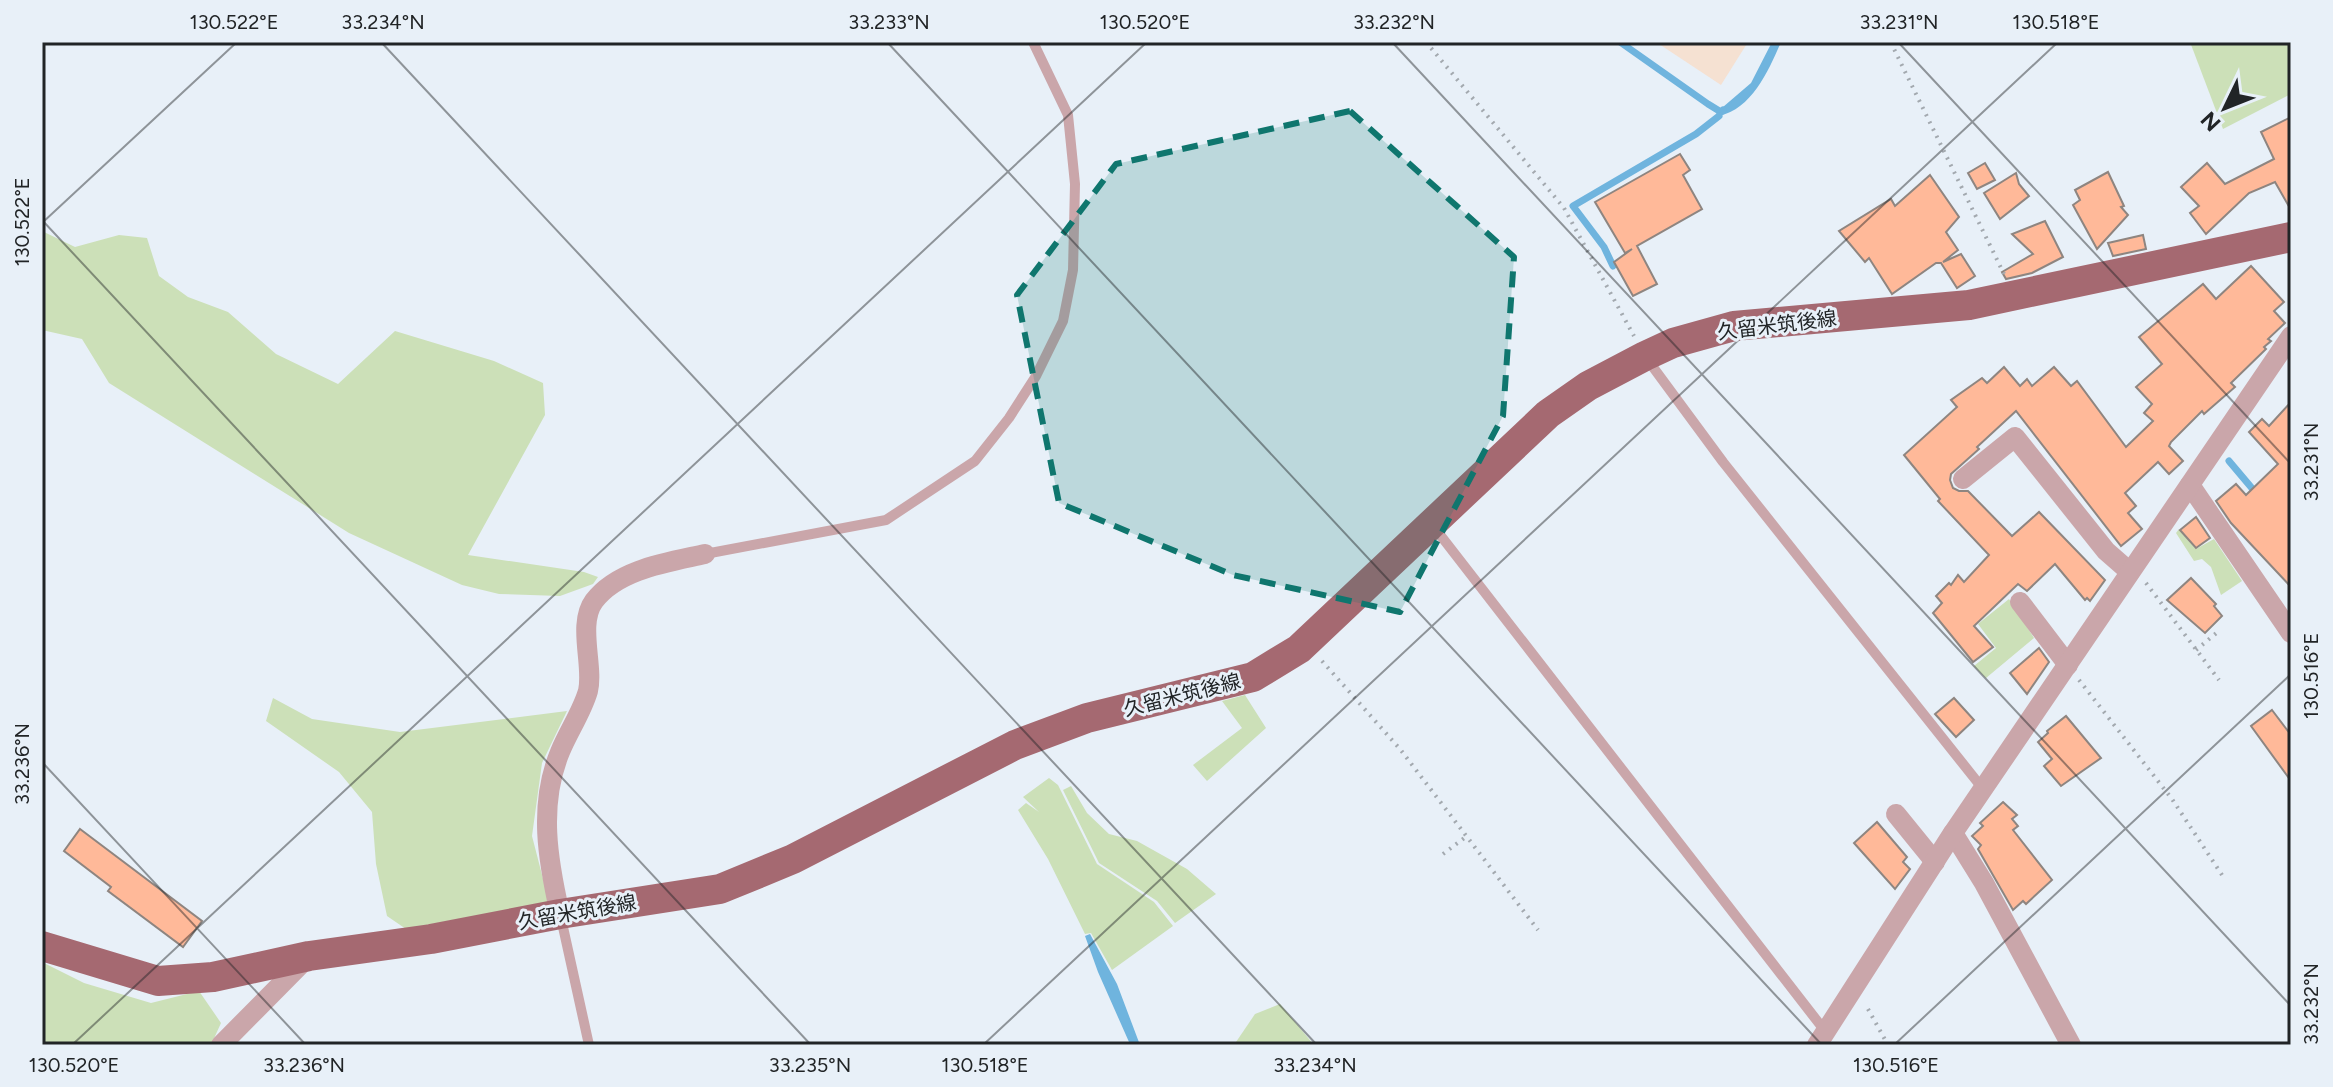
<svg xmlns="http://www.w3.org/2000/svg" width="2333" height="1087" viewBox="0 0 2333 1087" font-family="Figtree,'Noto Sans JP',sans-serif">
<rect width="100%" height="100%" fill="#e8f0f8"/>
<path fill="#f5e1d2" d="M 1656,42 L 1748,42 L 1721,85 Z"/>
<g fill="#cce0b8">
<path d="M 2190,42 L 2291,42 L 2291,94 L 2223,129 Z"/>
<path d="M 42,231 L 75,247 L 119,235 L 147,238 L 159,276 L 188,297 L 228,312 L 276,354 L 338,384 L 395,331 L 494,361 L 543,383 L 545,415 L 468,555 L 584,572 L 598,577 L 593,584 L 560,596 L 499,594 L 462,585 L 349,533 L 109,383 L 82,339 L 42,330 Z"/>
<path d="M 2179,529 L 2196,549 L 2214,539 L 2242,581 L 2221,595 L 2211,567 L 2202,559 L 2194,561 L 2176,533 Z"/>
<path d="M 2009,599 L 2034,638 L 1986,678 L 1974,666 L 1996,648 L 1978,624 Z"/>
<path d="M 1245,695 L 1266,728 L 1207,781 L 1193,765 L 1242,728 L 1222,701 Z"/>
<path d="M 273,698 L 312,719 L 400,732 L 567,711 L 542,763 L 532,836 L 549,902 L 406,929 L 387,916 L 376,864 L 372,812 L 339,772 L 266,721 Z"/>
<path d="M 1049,778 L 1058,785 L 1097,864 L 1154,902 L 1173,926 L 1112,970 L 1091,933 L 1085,934 L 1048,859 L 1018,810 L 1026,803 L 1039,812 L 1023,797 Z"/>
<path d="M 1071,786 L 1087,813 L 1109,834 L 1137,841 L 1187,869 L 1216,894 L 1175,923 L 1157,901 L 1099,863 L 1063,790 Z"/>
<path d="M 42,962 L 84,983 L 151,1003 L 199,991 L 221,1023 L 211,1045 L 42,1045 Z"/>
<path d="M 1280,1004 L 1314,1045 L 1234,1045 L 1255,1014 Z"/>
</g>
<g fill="#6fb4de">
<path d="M 1772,42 L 1781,42 C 1769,70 1752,109 1719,116 L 1716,113 L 1751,83 Z"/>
<path d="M 1090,934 L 1117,984 L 1140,1045 L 1130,1045 L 1129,1042 L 1098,972 L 1085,936 Z"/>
</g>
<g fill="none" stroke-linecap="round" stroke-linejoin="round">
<g stroke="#6fb4de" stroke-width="7">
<path d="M 1620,42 L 1708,104 L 1721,112 L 1723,110"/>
<path d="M 1613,266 L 1604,247 L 1573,206 L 1696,134 L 1719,116"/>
<path d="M 2229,461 L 2256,493"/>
</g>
</g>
<g fill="#ffb999" stroke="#8e8580" stroke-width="2">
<path d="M 2291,117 L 2291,210 L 2275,182 L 2249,193 L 2206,234 L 2190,213 L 2199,206 L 2181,187 L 2207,163 L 2225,184 L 2274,159 L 2261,132 Z"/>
<path d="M 1680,154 L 1690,170 L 1683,175 L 1702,209 L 1637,246 L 1657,284 L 1633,296 L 1614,262 L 1632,249 L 1625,253 L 1595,202 Z"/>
<path d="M 1985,163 L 1995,180 L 1977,189 L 1968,173 Z"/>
<path d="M 2108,172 L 2124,206 L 2121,207 L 2128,215 L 2097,249 L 2073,205 L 2080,200 L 2075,190 Z"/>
<path d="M 2016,173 L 2019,184 L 2029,196 L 2000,219 L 1984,193 Z"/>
<path d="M 1930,175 L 1959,217 L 1946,232 L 1958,250 L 1943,262 L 1961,254 L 1975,276 L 1957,288 L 1941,263 L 1936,263 L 1892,294 L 1869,258 L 1865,262 L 1839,231 L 1891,199 L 1895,206 Z"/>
<path d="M 2045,221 L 2063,257 L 2032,273 L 2006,279 L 2002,272 L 2033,254 L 2012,234 Z"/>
<path d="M 2143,235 L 2146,249 L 2113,256 L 2108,243 Z"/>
<path d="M 2251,266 L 2284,302 L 2274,311 L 2285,323 L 2268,339 L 2271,341 L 2264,347 L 2266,349 L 2231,383 L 2235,387 L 2204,414 L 2202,411 L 2171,442 L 2169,446 L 2183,461 L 2169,474 L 2158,462 L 2125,493 L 2136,506 L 2128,513 L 2142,529 L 2121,546 L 2016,411 L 1977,447 L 1979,449 L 1951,474 L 1950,480 L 1953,488 L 1959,491 L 1968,491 L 2012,536 L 2039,512 L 2105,580 L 2090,601 L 2087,598 L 2085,600 L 2055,564 L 2027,591 L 2018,584 L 1974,626 L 1993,647 L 1973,662 L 1933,613 L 1942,603 L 1936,596 L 1949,583 L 1951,585 L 1958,575 L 1964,582 L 1989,555 L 1938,501 L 1940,499 L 1904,455 L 1957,407 L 1951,400 L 1982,378 L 1987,383 L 2004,367 L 2020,386 L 2027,379 L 2032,386 L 2054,367 L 2071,386 L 2077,381 L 2126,447 L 2153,421 L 2144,413 L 2152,404 L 2136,387 L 2162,364 L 2139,337 L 2203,284 L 2216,299 Z"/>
<path d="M 2291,402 L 2291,587 L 2231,523 L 2216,501 L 2236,484 L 2246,495 L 2278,464 L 2249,432 L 2262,419 L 2269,426 Z"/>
<path d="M 2196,517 L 2210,538 L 2196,548 L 2180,530 Z"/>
<path d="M 2191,578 L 2216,604 L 2214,606 L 2222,616 L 2205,633 L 2167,600 Z"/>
<path d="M 2039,648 L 2049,662 L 2027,694 L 2010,673 Z"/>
<path d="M 1954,698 L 1974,720 L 1956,737 L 1935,714 Z"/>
<path d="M 2272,710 L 2291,735 L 2291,781 L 2251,726 Z"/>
<path d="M 2066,716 L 2101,758 L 2061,786 L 2044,766 L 2052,759 L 2038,742 L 2048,733 L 2047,731 Z"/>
<path d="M 2003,802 L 2017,815 L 2012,819 L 2018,826 L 2013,830 L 2052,880 L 2026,904 L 2023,901 L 2013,910 L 1978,849 L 1981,845 L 1972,836 L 1983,826 L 1980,823 Z"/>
<path d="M 1877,822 L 1907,857 L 1903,862 L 1910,869 L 1895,889 L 1854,843 Z"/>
<path d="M 80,829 L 202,921 L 183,947 L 108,891 L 111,887 L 64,851 Z"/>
</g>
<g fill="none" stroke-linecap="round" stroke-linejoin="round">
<g stroke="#a3a9af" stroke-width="4" stroke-dasharray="2 6" stroke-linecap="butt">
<path d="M 1426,42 L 1564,208 L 1634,336"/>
<path d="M 1893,42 L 1893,47 L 2004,274"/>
<path d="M 2146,583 L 2219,680"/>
<path d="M 2196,650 L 2220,630"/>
<path d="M 1322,661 L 1400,749 L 1538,930"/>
<path d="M 2079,680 L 2172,799 L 2224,878"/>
<path d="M 1443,854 L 1467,836"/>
<path d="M 1868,1009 L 1888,1045"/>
</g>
<g stroke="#caa6aa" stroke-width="10">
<path d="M 1647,359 L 1723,462 L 1983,789"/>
<path d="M 1434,527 L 1825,1031"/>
<path d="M 705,554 L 886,520 L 975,461 L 1009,418 L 1036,376 L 1063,321 L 1073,270 L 1075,184 L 1068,115 L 1033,42"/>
<path d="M 561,918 L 589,1045"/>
</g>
<g stroke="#caa6aa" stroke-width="20">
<path d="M 1963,479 L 2015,437 L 2106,551 L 2130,572"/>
<path d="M 2190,485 L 2291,633"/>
<path d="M 2020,602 L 2068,665"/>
<path d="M 1896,814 L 1935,862"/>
<path d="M 1953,833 L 1984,883 L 2071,1045"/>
<path d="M 560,914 C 548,861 538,805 560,752 C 568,732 582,712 588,691 C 594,666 577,624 594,601 C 618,569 669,562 705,554"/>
<path d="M 221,1045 L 309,956"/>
<path d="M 1817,1045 L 1953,833 L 2291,336"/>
</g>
<path stroke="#a56971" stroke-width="30" d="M 42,946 L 158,981 L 213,977 L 309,956 L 431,939 L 560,914 L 720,889 L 793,859 L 1015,745 L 1087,718 L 1253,677 L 1299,649 L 1548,414 L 1588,386 L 1645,356 L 1673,343 L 1734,326 L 1969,305 L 2291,237"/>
</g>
<path fill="#0f766e" fill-opacity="0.2" stroke="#0f766e" stroke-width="6" stroke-dasharray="16 10" stroke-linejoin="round" d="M 1350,111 L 1514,257 L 1503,416 L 1400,612 L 1233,575 L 1059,503 L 1017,295 L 1116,164 Z"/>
<path fill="none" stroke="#212426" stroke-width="2" stroke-opacity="0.45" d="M 381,42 L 1317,1045M 887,42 L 1822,1045M 1392,42 L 2291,1006M 1898,42 L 2291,464M 42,220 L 811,1045M 42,223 L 237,42M 42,762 L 306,1045M 72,1045 L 1147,42M 983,1045 L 2058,42M 1894,1045 L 2291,674"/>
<g text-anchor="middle" stroke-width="6" stroke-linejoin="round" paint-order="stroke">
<g font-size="20" fill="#212426" stroke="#e8f0f8">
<text transform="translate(1777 325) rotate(-7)" y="7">久留米筑後線</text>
<text transform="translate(1182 695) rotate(-14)" y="7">久留米筑後線</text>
<text transform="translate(577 912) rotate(-10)" y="7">久留米筑後線</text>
</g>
</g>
<rect width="2333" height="1087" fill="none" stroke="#e8f0f8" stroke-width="88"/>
<g transform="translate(2225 108) rotate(227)" stroke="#e8f0f8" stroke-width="6" paint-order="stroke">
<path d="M0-6L14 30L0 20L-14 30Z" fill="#212426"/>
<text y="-12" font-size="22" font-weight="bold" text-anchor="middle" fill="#212426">N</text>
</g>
<rect x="44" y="44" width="2245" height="999" fill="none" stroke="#212426" stroke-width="3"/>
<g font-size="20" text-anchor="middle" fill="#212426">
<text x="234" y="29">130.522°E</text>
<text x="383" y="29">33.234°N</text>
<text x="889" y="29">33.233°N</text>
<text x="1145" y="29">130.520°E</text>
<text x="1394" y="29">33.232°N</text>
<text x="1899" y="29">33.231°N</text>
<text x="2056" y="29">130.518°E</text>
<text transform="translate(22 222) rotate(-90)" y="7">130.522°E</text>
<text transform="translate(2311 462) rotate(-90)" y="7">33.231°N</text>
<text transform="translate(2311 676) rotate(-90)" y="7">130.516°E</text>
<text transform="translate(22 764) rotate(-90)" y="7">33.236°N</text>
<text transform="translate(2311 1004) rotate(-90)" y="7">33.232°N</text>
<text x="74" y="1072">130.520°E</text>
<text x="304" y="1072">33.236°N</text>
<text x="810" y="1072">33.235°N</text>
<text x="985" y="1072">130.518°E</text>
<text x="1315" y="1072">33.234°N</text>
<text x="1896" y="1072">130.516°E</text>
</g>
</svg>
